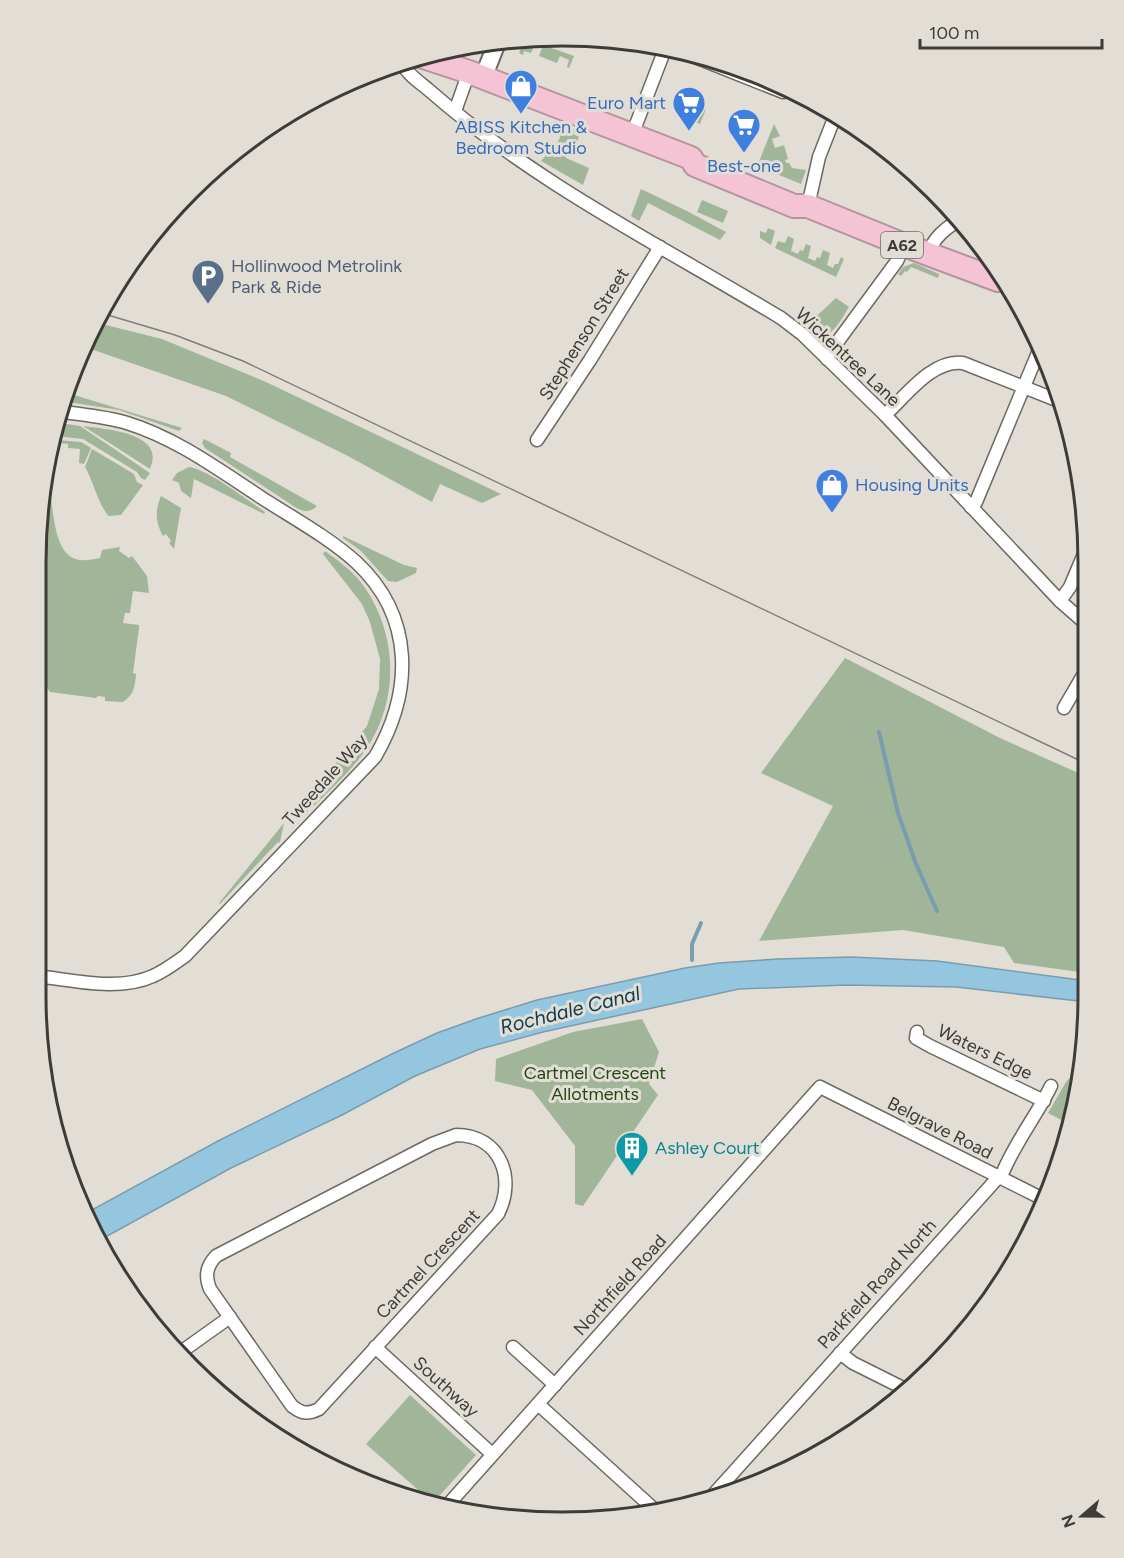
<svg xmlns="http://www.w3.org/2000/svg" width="1124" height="1558" viewBox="0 0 1124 1558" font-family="Figtree,sans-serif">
<rect width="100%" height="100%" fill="#e2ded6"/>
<g fill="#a1b599">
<path d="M 529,39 L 536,42 L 531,53 L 524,51 L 523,55 L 519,53 L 521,48 L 517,46 L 519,40 Z"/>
<path d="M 543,45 L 574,56 L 569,68 L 567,67 L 569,60 L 560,56 L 557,63 L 539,56 Z"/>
<path d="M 683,100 L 706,109 L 700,124 L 697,123 L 700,116 L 698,114 L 699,111 L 695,110 L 694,113 L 691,112 L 688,119 L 682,117 L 684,111 L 679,109 Z"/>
<path d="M 774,124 L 780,136 L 772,139 L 775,148 L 784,145 L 788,159 L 785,160 L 786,163 L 789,163 L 792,168 L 806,170 L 801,184 L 767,170 L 758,164 Z"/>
<path d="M 563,126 L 574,129 L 573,134 L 579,137 L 575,148 L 570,146 L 566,158 L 589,168 L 583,185 L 541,161 L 559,140 Z"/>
<path d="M 641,189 L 687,211 L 726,232 L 720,240 L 648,203 L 639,221 L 631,216 Z"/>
<path d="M 702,200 L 728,211 L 723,223 L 697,212 Z"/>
<path d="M 768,228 L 775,231 L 771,245 L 760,238 L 760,231 L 766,233 Z"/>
<path d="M 788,236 L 794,239 L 791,251 L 798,254 L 800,250 L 803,251 L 806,244 L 811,246 L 808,258 L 815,261 L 817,257 L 820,258 L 823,250 L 830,253 L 827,265 L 833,268 L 835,264 L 838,264 L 841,257 L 844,259 L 836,277 L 775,248 L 778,241 L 785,243 Z"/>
<path d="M 914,263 L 939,274 L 938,278 L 911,267 L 907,272 L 905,271 L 901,276 L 898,274 L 903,267 Z"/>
<path d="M 836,298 L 849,307 C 843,316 832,340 819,334 C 815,332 810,327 807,325 Z"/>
<path d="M 98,323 L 162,339 L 266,382 L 501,494 L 482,503 L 440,484 L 432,502 L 346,455 L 226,396 L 88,348 Z"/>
<path d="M 71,394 L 182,428 L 179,431 L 119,410 L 68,402 Z"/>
<path d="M 60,423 L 80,426 L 150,473 L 145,480 L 141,478 L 137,472 L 83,439 L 55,436 Z"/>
<path d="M 83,426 C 106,429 167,433 150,469 Z"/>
<path d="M 204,439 L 231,453 L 230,457 L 317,506 C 310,513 303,512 295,507 L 205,448 L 202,443 Z"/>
<path d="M 57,440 L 81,442 L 91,448 L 84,464 L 79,463 L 80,449 L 68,448 L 68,444 L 57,443 Z"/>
<path d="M 92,449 L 134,474 L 137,482 L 143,485 L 121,515 L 109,516 C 99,507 93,480 85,467 Z"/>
<path d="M 189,467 C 209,470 247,500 265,512 L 264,514 L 194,479 L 191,498 L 181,491 L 179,483 L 172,480 L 177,473 Z"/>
<path d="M 161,496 L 181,508 L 174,549 L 169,543 L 171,541 L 166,534 L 163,536 C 155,521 155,511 161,496 Z"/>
<path d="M 51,499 C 54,518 56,558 80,560 C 86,561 94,559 100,558 L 102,550 L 120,547 L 119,551 L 129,558 L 132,556 L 147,576 L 149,593 L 133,591 L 130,613 L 125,613 L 123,623 L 139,625 L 139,628 L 133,673 L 136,674 C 135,686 134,695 123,702 L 105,701 L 105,697 L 98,696 L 96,698 L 50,692 L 42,682 L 39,682 L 36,669 L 36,562 L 42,500 Z"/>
<path d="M 343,536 L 404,565 L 417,568 L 416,573 L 397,582 L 388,581 L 361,551 L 343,538 Z"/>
<path d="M 325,551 C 337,560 350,569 360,581 C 397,629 401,696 367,748 C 353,769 333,787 315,805 L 307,809 L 308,812 L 293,814 L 367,726 L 379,689 L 380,659 L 370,622 L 362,604 L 323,554 Z"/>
<path d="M 845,658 L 1000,738 L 1085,776 L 1087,973 L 1014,963 L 1004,947 L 903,930 L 759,941 L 833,806 L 761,773 Z"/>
<path d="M 284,823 L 280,842 L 277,843 L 220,904 L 219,903 Z"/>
<path d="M 642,1019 L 659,1052 L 649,1084 L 658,1095 L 583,1206 L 575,1204 L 575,1146 L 532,1090 L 495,1081 L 496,1059 L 573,1032 Z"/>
<path d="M 1081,1065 L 1071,1125 L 1048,1113 L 1066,1082 Z"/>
<path d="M 410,1395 L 476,1455 L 433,1503 L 366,1444 Z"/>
</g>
<path fill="#94c7df" stroke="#7a9dad" stroke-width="1.5" d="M 851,957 L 937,961 L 1087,981 L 1087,1002 L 956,987 L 846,985 L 739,989 L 543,1032 L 480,1049 L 415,1076 L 342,1115 L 231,1168 L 102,1239 L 90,1211 L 218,1141 L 394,1053 L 437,1033 L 476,1019 L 537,1000 L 685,968 L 719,963 L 778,959 Z"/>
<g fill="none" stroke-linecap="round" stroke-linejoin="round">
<g stroke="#7a9dad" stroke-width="4">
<path d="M 879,732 L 898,813 L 916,864 L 937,911"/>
<path d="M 692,960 L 692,944 L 701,923"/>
</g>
<g stroke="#6d6962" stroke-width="15">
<g id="street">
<path d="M 680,51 L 783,92"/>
<path d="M 402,62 C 406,74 421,83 430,91 C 535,183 662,246 781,318 L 802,334 L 885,415 L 1060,601 L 1084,622"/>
<path d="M 455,111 L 469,72"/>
<path d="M 632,135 L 665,49"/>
<path d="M 808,206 L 819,157 L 835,116"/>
<path d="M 928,254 C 934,237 945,229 960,219"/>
<path d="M 827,359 L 830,352 L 897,261 L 904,245"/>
<path d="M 885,415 C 906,396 932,359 963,363 L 1059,401"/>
<path d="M 537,440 L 590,360 L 660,247"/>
<path d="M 971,507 L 976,502 L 1040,348"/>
<path d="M 1060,601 L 1070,587 L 1084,554"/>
<path d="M 1064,708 L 1085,672"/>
<path d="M 36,976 C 73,980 118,992 153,976 C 165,971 175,963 185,956 L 375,757 C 413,692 415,617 356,562 C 328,537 293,518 262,498 C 219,470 176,438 127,423 C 107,417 85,415 64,412"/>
<path d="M 917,1032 L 916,1038 L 930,1046 L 1044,1101"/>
<path d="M 456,1135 C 501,1135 516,1179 498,1214 L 319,1409 C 307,1415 301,1413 292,1406 L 210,1289 C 205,1276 206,1267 216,1256 L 432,1144 Z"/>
<path d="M 375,1347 L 492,1454"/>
<path d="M 513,1347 L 555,1385"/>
<path d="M 181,1352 L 230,1317"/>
<path d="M 840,1353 L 853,1363 L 909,1391"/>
<path d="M 538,1404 L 656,1511"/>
<path d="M 713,1495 L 1003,1172 C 1016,1141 1037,1115 1051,1086"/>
<path d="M 446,1507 L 820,1087 L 1045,1200"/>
</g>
</g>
<g stroke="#6d6962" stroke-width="20">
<path id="secondary" d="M 483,78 L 498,40"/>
</g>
<g stroke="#b4949e" stroke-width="26">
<path id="highway" d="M 423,57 L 469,72 L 691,158 L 695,165 L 794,206 L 808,206 L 904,245 L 998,280"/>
</g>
<use href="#street" stroke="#fff" stroke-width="12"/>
<use href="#secondary" stroke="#fff" stroke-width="16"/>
<use href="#highway" stroke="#f4c3d4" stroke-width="22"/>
<path stroke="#817e79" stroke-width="1.5" d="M 101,313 L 175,335 L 243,361 L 1085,763"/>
</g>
<defs>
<g id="shop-pin" transform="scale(1.725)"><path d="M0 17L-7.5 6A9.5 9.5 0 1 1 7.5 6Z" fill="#3f7fe0" stroke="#e2ded6"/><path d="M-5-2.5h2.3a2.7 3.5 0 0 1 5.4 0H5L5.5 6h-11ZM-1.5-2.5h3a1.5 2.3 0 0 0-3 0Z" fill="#fff"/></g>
<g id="supermarket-pin" transform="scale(1.725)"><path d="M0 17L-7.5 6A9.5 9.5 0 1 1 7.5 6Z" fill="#3f7fe0" stroke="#e2ded6"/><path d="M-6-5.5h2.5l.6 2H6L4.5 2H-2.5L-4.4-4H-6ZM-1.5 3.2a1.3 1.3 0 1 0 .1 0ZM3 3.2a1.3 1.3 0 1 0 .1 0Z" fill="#fff"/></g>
<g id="parking-pin" transform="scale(1.725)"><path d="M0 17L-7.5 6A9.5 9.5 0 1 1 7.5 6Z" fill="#5c6f8a" stroke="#e2ded6"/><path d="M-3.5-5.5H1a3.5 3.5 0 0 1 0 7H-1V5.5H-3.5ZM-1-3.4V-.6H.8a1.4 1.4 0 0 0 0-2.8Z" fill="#fff"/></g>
<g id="building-pin" transform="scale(1.725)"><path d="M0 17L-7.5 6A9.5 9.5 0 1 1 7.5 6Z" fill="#0f9aa8" stroke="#e2ded6"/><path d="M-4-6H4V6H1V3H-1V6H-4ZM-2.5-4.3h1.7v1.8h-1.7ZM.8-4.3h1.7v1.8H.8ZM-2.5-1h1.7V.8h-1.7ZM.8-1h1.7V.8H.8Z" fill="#fff"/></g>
</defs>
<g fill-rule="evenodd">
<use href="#shop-pin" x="521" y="86"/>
<use href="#supermarket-pin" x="689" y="103"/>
<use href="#supermarket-pin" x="744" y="125"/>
<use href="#parking-pin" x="208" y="276"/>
<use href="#shop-pin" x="832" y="485"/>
<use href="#building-pin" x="632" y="1148"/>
</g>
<g text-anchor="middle" stroke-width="6" stroke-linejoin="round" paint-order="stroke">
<rect fill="#e2ded6" stroke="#6f6d68" stroke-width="1.5" x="881" y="232" width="42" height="26" rx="4.5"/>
<g font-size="16" font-weight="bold" fill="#3e3c39">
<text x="902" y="251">A62</text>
</g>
<g font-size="18" fill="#366cbe" stroke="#e2ded6">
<text x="666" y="109" text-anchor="end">Euro Mart</text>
<text x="521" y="133">ABISS Kitchen &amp;<tspan x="521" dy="21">Bedroom Studio</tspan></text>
<text x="744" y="172">Best-one</text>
<text x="855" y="491" text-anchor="start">Housing Units</text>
</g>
<g font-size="18" fill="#4e5e75" stroke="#e2ded6" text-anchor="start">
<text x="231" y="272">Hollinwood Metrolink<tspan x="231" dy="21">Park &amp; Ride</tspan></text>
</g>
<g font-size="18" fill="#3e3c39" stroke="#e2ded6">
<text transform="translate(584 334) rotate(-58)" y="6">Stephenson Street</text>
<text transform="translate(848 357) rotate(43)" y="6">Wickentree Lane</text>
<text transform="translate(325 780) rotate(-48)" y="6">Tweedale Way</text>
<text transform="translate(985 1052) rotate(26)" y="6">Waters Edge</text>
<text transform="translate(940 1128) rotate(27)" y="6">Belgrave Road</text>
<text transform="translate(428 1264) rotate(-47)" y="6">Cartmel Crescent</text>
<text transform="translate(877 1284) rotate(-48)" y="6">Parkfield Road North</text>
<text transform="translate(620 1285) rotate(-48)" y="6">Northfield Road</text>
<text transform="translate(446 1387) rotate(42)" y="6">Southway</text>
</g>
<g font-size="18" fill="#23470f" stroke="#e2ded6">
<text x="595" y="1079">Cartmel Crescent<tspan x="595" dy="21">Allotments</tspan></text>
</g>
<g font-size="18" fill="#0d838f" stroke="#e2ded6" text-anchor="start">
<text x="655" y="1154">Ashley Court</text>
</g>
<g font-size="20" font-style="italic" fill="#0e3b4c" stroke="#e2ded6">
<text transform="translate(570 1010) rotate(-14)" y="7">Rochdale Canal</text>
</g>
</g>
<path d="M0 0H1124V1558H0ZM562 46H562A516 516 0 0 1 1078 562V996A516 516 0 0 1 562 1512H562A516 516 0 0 1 46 996V562A516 516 0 0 1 562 46Z" fill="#e2ded6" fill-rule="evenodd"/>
<path fill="none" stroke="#3e3c39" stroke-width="3" d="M562 46H562A516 516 0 0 1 1078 562V996A516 516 0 0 1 562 1512H562A516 516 0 0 1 46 996V562A516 516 0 0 1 562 46Z"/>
<g transform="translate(1082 1516) rotate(250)" stroke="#e2ded6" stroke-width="4.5" paint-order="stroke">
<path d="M0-4.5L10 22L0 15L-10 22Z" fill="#3e3c39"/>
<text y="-9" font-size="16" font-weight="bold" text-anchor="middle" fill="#3e3c39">N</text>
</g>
<path d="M920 39v9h182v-9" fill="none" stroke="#3e3c39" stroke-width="3"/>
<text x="929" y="39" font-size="18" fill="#3e3c39" stroke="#e2ded6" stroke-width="4.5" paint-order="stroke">100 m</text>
</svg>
